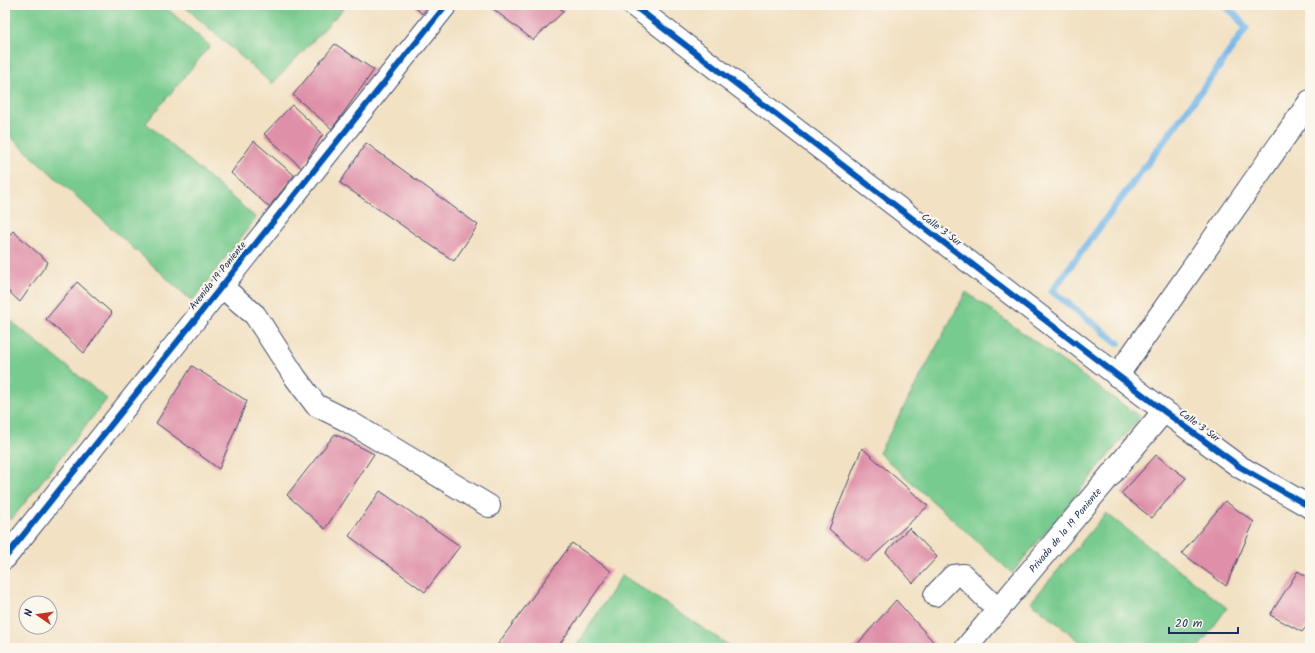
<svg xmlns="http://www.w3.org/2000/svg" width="1315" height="653" viewBox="0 0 1315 653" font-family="Kalam,sans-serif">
<rect width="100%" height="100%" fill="#fbf7ec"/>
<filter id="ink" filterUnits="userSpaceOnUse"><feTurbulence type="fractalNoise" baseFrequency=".025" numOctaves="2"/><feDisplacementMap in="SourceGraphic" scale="8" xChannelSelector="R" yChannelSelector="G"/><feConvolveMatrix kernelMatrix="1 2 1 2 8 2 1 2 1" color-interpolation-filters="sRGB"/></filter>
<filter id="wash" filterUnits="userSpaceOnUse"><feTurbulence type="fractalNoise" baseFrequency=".012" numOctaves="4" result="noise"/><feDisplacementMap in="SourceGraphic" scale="16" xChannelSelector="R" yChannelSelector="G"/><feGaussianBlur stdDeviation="0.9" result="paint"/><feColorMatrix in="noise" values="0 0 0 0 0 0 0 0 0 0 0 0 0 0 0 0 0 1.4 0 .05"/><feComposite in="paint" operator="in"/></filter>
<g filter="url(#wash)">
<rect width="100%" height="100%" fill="#f2e1c3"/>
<g fill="#77cb8e" stroke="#497d76">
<path d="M 5,5 L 163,5 L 210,46 L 146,123 L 256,218 L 192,301 L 5,132 Z"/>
<path d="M 183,5 L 347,5 L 272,84 Z"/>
<path d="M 966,292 L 1140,417 L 1012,573 L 879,453 Z"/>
<path d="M 5,316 L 107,399 L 11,520 L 5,515 Z"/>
<path d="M 1106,513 L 1227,608 L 1198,648 L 1088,648 L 1031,602 Z"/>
<path d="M 622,575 L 733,648 L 575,648 Z"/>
</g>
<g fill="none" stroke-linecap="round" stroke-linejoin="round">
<path stroke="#74b8ea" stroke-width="7" d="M 1118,343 L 1052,291 L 1217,70 L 1246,28 L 1235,14 L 1223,5"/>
</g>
<g id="blocks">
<g fill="#df8fa8">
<path d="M 413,5 L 429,5 L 422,14 Z"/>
<path d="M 488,5 L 555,5 L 564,11 L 533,40 Z"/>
<path d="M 335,44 L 374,70 L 332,129 L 293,95 Z"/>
<path d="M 292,105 L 323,134 L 302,168 L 264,134 Z"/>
<path d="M 254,141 L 294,175 L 269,207 L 231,173 Z"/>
<path d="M 366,143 L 478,225 L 454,261 L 340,183 Z"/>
<path d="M 13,231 L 48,262 L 20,302 L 5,288 L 5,240 Z"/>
<path d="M 77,282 L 112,313 L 84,353 L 46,319 Z"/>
<path d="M 192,366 L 247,401 L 219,469 L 156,423 Z"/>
<path d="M 335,434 L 374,454 L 325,529 L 287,495 Z"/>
<path d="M 862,448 L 928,506 L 867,562 L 829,529 Z"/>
<path d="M 1156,455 L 1186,478 L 1152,518 L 1121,494 Z"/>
<path d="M 380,491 L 460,546 L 425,592 L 349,536 Z"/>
<path d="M 1225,501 L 1254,522 L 1226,586 L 1182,553 Z"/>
<path d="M 909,528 L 937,557 L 913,583 L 886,552 Z"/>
<path d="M 572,543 L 611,571 L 557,648 L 495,648 Z"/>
<path d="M 1298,571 L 1310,579 L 1310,622 L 1302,632 L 1270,615 Z"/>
<path d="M 896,600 L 939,648 L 854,648 Z"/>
</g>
</g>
</g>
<g filter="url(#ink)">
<use href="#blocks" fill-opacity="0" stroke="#3b4a6d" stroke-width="1"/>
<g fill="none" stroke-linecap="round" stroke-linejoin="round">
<g stroke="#3b4a6d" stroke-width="24">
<g id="minor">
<path d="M 633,5 L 1164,411 L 1240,467 L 1310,507"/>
<path d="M 221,286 L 255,315 L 295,377 L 316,405 L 346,420 L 489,506"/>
<path d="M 1117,376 L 1310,101"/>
<path d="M 5,558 L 446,5"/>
<path d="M 935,595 L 953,576 L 963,575 L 998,610"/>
<path id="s1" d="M 966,648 L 1164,411"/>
</g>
</g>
<use href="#minor" stroke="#fff" stroke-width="22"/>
<g stroke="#fbf7ec" stroke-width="8">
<g id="cycleway">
<path d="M 633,5 L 1164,411 L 1240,467 L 1310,507"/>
<path d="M 5,558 L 446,5"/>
</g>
</g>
<use href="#cycleway" stroke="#0057b8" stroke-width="6"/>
</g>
</g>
<g text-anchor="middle" stroke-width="4" stroke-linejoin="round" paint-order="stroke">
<g font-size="10" fill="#1b2f5e" stroke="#fbf7ec">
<text transform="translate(942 229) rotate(37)" y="4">Calle 3 Sur</text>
<text transform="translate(217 275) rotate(-51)" y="4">Avenida 19 Poniente</text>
<text transform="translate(1200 425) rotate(36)" y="4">Calle 3 Sur</text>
<text dy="4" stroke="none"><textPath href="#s1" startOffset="154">Privada de la 19 Poniente</textPath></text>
</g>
</g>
<rect width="1315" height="653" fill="none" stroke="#fbf7ec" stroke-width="20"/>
<g transform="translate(38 615) rotate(283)"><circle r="19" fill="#fbf7ec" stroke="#a1a7b3"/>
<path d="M0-3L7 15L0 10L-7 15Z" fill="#c8321e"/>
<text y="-6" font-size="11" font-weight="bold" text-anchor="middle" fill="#1b2f5e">N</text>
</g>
<path d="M1169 627v6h69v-6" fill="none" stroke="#1b2f5e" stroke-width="2"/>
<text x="1175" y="627" font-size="12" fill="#1b2f5e" stroke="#fbf7ec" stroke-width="3" paint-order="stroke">20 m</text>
</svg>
